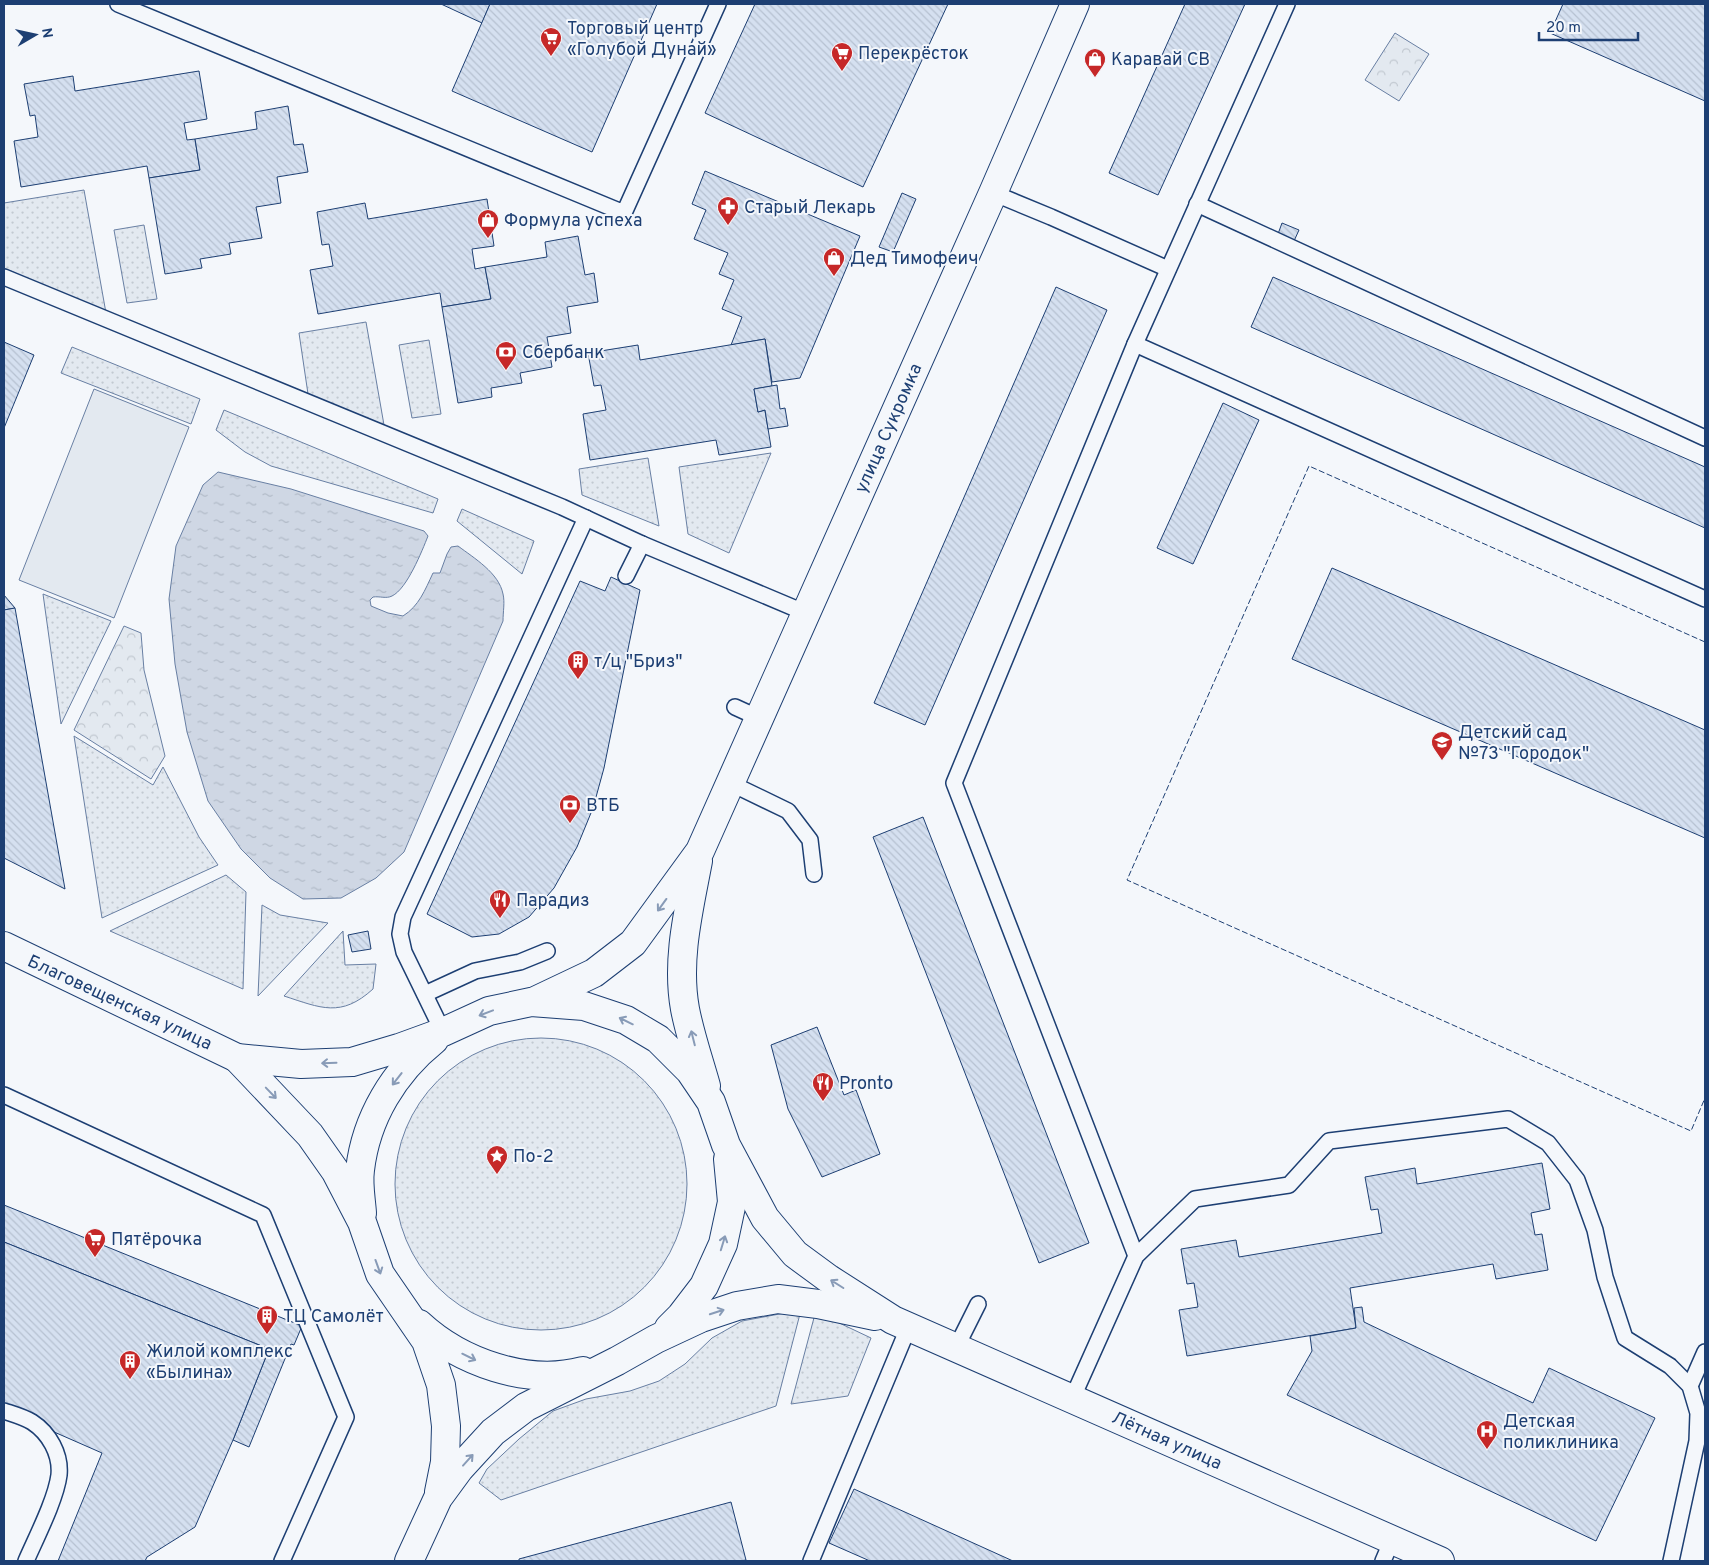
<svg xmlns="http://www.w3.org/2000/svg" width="1709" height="1565" viewBox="0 0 1709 1565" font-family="Overpass,sans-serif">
<defs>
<pattern id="grass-dots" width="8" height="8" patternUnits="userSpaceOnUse" patternTransform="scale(1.25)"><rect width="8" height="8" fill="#e3e9f0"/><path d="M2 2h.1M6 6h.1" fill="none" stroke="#c2c9d1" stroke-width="1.8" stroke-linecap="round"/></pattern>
<pattern id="forest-crowns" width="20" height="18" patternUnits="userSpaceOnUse" patternTransform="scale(1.25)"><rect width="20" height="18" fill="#e3e9f0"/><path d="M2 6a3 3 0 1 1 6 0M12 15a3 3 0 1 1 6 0" fill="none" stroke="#c2c9d1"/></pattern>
<pattern id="water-ripples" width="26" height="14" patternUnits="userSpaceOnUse" patternTransform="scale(1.25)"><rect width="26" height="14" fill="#cfd7e4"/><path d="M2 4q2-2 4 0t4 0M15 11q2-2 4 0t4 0" fill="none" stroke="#b1bac7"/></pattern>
<pattern id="building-back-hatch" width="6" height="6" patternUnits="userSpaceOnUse" patternTransform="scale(1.25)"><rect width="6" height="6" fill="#d5e0f0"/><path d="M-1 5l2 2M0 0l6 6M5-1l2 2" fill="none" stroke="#b6c1d1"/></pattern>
</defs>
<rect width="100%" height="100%" fill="#f4f7fb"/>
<g fill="url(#grass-dots)" stroke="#687fa3">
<path d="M 84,190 L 106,313 L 4,268 L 4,203 Z"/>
<path d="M 144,225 L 157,299 L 127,303 L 114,230 Z"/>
<path d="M 366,322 L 384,425 L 308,394 L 299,333 Z"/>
<path d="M 429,340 L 441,414 L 412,418 L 399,345 Z"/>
<path d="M 72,347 L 200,399 L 191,424 L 61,373 Z"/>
<path d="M 224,410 L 438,499 L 433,513 L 271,466 L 245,452 L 216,430 Z"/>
<path d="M 771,453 L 729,553 L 688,534 L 679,467 Z"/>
<path d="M 648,458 L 659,526 L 582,495 L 579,469 Z"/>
<path d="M 462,509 L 534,541 L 522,574 L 457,521 Z"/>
<path d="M 43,594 L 111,621 L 61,724 Z"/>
<path d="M 74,736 L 153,785 L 163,767 L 199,837 L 218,865 L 102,918 Z"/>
<path d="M 226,875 L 246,892 L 243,989 L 110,931 Z"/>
<path d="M 262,905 L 280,915 L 328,923 L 258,996 Z"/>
<path d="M 343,931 L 345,965 L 376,964 L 373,989 C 341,1018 321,1008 284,996 Z"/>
<circle cx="541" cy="1184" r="146"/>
<path d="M 801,1310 L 776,1406 L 501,1500 L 479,1483 L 487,1469 L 519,1439 L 553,1411 L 586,1399 L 630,1391 L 659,1381 L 685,1364 L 712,1338 L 742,1321 Z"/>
<path d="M 815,1314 L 833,1320 L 871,1338 L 848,1396 L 791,1404 Z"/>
</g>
<g fill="url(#forest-crowns)" stroke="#687fa3">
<path d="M 1395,33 L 1429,54 L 1399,101 L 1365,80 Z"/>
<path d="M 124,626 L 141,633 L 144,670 L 165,756 L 151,779 L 74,730 Z"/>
</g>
<path fill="#e3e9f0" stroke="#687fa3" d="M 94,389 L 189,427 L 114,618 L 19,580 Z"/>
<path fill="url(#water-ripples)" stroke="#687fa3" d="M 218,472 L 291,489 L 424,531 L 428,536 C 422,551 407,589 392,596 C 386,599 380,596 373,597 L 370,600 L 371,606 L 388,613 L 403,616 C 419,606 425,590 433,573 L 440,573 L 447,554 L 451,547 L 458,546 C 474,558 499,573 503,594 C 505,602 503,612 503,621 L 404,852 L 376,878 L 341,898 L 303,899 L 270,878 L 241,849 L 208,801 L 187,732 L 175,664 L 169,599 L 176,546 L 203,485 Z"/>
<g fill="url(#building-back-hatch)" stroke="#1d3f73">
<path d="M 441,4 L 490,4 L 482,23 Z"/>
<path d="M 490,4 L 657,4 L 592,152 L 452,91 Z"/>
<path d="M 755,4 L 948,4 L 863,187 L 705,113 Z"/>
<path d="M 1185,4 L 1245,4 L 1158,195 L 1109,173 Z"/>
<path d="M 1563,4 L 1705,4 L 1705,101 L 1550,33 Z"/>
<path d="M 199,71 L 207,119 L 184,123 L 187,140 L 195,139 L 200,170 L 149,178 L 147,166 L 21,187 L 14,141 L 38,137 L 35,115 L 30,116 L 24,84 L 73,76 L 75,91 Z"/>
<path d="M 288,106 L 294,145 L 303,144 L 308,172 L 277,177 L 281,203 L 256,207 L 262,238 L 229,243 L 231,254 L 200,259 L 202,268 L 165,274 L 149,178 L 200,170 L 195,139 L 257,129 L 255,112 Z"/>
<path d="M 705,171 L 860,236 L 800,378 L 772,382 L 765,339 L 731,345 L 742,317 L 722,309 L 734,280 L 719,274 L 728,253 L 694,239 L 706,210 L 692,204 Z"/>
<path d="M 902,193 L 916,199 L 893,252 L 879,247 Z"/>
<path d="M 487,199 L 494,246 L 472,249 L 475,269 L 485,267 L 491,299 L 442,307 L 440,293 L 318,314 L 310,270 L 333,266 L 329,244 L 322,245 L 317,212 L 365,203 L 368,219 Z"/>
<path d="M 1282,223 L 1299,230 L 1294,241 L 1278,234 Z"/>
<path d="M 578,236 L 585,275 L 594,273 L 598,302 L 567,307 L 571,333 L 547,337 L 552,367 L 520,373 L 522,383 L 491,388 L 492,397 L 458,403 L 442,307 L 491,299 L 485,267 L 547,257 L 545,242 Z"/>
<path d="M 1273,277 L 1705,467 L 1705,528 L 1251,327 Z"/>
<path d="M 1056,287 L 1107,310 L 925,725 L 874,703 Z"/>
<path d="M 765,339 L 772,386 L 754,389 L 758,412 L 765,410 L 771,447 L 719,455 L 716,440 L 590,460 L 583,414 L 606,410 L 601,385 L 594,386 L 588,353 L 638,345 L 640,360 Z"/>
<path d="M 4,342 L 34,355 L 4,428 Z"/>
<path d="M 777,385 L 780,409 L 785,408 L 788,426 L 768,429 L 765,410 L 758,412 L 754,389 Z"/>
<path d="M 1223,403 L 1259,420 L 1193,564 L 1157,548 Z"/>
<path d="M 1332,568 L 1705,730 L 1705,838 L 1292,659 Z"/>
<path d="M 611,577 L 640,590 L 604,768 L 593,808 L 577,847 L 554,888 L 529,917 L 499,934 L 472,937 L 427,914 L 580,581 L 605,591 Z"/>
<path d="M 4,595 L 15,608 L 4,610 Z"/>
<path d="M 15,608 L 65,889 L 4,858 L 4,610 Z"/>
<path d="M 923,817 L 1089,1243 L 1039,1263 L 873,837 Z"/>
<path d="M 368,931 L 371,949 L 352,952 L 348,935 Z"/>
<path d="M 817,1027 L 844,1095 L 856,1090 L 880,1154 L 822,1177 L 788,1109 L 771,1045 Z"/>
<path d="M 1542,1163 L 1550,1209 L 1531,1213 L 1535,1235 L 1542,1234 L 1548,1270 L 1496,1279 L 1493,1264 L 1350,1288 L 1356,1328 L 1187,1356 L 1179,1310 L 1198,1307 L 1194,1283 L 1187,1284 L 1181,1249 L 1236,1240 L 1239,1257 L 1382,1233 L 1378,1209 L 1371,1210 L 1365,1177 L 1415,1168 L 1417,1184 Z"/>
<path d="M 4,1205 L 302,1326 L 294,1345 L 291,1344 L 249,1447 L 233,1440 L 269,1349 L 4,1242 Z"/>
<path d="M 4,1242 L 269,1349 L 233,1440 L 195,1527 L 147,1557 L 145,1561 L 58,1561 L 102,1453 L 4,1410 Z"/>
<path d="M 1362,1307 L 1364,1322 L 1533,1403 L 1549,1368 L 1655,1418 L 1596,1541 L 1287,1395 L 1312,1351 L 1310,1336 L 1356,1328 L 1354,1308 Z"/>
<path d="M 854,1489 L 1013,1561 L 870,1561 L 829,1543 Z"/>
<path d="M 731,1502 L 746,1560 L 740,1561 L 519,1561 L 519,1559 Z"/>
</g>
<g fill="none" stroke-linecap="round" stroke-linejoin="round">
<g stroke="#1d3f73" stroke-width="18">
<g id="lane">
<path d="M 118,4 L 624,213 L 718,4"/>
<path d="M 993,193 L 1051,217 L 1168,269"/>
<path d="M 1197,204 L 1705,438"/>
<path d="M 4,277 L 562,507 L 642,544 L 806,613"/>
<path d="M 1135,344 L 1705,599"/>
<path d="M 626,576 L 642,544"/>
<path d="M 735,707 L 759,718"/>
<path d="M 730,783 L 788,811 L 810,840 L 814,874"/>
<path d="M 425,994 L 475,971 L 520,962 L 547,951"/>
<path d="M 443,1032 L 404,952 L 400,934 L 403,917 L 586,518"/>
<path d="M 4,1095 L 263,1215 L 346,1417 L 282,1561"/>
<path d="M 1136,1256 L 954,783 L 1135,344 L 1287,4"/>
<path d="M 956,1348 L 978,1304"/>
<path d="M 1690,1386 L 1705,1352"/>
<path d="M 1072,1399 L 1136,1256 L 1195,1199 L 1289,1185 L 1329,1141 L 1508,1119 L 1548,1143 L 1577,1180 L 1595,1230 L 1605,1277 L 1625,1338 L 1670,1366 L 1690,1386 L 1698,1413 L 1697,1441 L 1671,1561"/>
<path d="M 4,1411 C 13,1414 24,1417 32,1422 C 49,1433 61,1454 59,1475 C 56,1499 36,1538 26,1561"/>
<path d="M 811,1561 L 909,1326"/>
<path d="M 1383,1561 L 1392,1540"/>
</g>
</g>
<g stroke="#1d3f73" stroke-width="30">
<g id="secondary">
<path d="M 698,861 C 689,909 676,960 685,1009 C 690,1035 699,1061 706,1086"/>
<path d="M 4,946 L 237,1058 L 301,1064 L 352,1062 L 399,1048 L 443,1032 L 489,1011 L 531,1002 L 584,1006 L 626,1020 L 658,1039 L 690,1071 L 711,1102 L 726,1145 L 765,1218 L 795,1254 L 829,1279 L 893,1320 L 1440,1561"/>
<path d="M 535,1001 L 594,973 L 633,943 L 700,851 L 993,193 L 1075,4"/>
<path d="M 237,1058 L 310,1135 L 336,1172 L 362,1222 L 380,1274 L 426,1341 L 441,1385 L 446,1426 L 445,1462 L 439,1492"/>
<path d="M 362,1213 C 361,1199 358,1184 360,1170 C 366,1118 394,1072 434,1040"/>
<path d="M 419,1324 C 460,1362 527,1386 583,1371"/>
<path d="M 669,1328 L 681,1316 L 704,1286 L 723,1244 L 732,1202 L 728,1159"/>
<path d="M 409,1561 L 438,1498 L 460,1468 L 493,1432 L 526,1407 L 617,1361 L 656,1339 L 701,1318 L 737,1306 L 778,1299 L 818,1304 L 875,1316"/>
</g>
</g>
<use href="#lane" stroke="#f4f7fb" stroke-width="15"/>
<use href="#secondary" stroke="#f4f7fb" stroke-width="28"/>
<path stroke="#1d3f73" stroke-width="1" stroke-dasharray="6 2.5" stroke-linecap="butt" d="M 1705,642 L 1309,466 L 1127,880 L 1691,1131 L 1705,1098"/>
</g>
<defs><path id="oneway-shaft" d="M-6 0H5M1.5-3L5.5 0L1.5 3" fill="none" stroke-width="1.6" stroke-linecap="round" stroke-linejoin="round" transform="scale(1.25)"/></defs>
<g stroke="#889bb7">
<use href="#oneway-shaft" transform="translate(662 905) rotate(126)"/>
<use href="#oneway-shaft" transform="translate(486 1013) rotate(159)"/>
<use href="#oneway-shaft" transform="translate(626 1021) rotate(-154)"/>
<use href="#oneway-shaft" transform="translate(693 1038) rotate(-104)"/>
<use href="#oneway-shaft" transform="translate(329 1063) rotate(178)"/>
<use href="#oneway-shaft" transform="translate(397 1079) rotate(128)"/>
<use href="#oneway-shaft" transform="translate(271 1093) rotate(46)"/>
<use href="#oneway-shaft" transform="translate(723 1243) rotate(-73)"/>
<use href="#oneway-shaft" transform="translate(378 1267) rotate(70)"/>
<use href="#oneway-shaft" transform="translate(837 1284) rotate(-148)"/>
<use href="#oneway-shaft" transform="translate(717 1312) rotate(-18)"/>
<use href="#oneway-shaft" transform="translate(469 1357) rotate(26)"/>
<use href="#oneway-shaft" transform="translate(468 1460) rotate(-48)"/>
</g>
<defs>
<g id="supermarket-pin" transform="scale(1.125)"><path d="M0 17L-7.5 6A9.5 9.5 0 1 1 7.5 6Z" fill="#c62828" stroke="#f4f7fb"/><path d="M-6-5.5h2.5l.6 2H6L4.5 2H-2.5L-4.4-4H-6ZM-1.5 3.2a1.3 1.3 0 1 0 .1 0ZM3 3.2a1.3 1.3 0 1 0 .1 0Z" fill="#fff"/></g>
<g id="shop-pin" transform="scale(1.125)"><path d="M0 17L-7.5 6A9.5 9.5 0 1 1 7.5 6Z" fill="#c62828" stroke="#f4f7fb"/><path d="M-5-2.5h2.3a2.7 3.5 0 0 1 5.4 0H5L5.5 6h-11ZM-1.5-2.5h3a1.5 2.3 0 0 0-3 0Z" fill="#fff"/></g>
<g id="pharmacy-pin" transform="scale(1.125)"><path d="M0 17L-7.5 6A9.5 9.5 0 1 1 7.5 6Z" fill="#c62828" stroke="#f4f7fb"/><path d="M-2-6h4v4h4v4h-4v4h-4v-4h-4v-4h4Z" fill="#fff"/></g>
<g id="bank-pin" transform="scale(1.125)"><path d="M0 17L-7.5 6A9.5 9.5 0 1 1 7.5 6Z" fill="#c62828" stroke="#f4f7fb"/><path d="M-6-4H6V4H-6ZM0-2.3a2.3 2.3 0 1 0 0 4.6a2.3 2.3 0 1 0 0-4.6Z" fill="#fff"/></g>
<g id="building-pin" transform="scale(1.125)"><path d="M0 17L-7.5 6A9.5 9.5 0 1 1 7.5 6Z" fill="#c62828" stroke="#f4f7fb"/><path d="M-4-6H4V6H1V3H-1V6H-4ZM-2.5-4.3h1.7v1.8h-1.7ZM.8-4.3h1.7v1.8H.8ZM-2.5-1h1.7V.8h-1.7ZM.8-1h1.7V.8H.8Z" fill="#fff"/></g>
<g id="school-pin" transform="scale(1.125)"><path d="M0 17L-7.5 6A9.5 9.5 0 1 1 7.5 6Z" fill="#c62828" stroke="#f4f7fb"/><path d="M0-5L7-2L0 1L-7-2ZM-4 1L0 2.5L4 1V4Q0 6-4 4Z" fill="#fff"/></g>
<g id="restaurant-pin" transform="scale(1.125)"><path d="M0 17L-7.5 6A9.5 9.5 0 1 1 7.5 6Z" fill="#c62828" stroke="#f4f7fb"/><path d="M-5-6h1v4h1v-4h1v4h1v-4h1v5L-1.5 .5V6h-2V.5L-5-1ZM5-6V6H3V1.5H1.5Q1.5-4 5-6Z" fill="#fff"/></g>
<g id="sight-pin" transform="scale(1.125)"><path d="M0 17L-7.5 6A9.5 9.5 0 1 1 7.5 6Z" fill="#c62828" stroke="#f4f7fb"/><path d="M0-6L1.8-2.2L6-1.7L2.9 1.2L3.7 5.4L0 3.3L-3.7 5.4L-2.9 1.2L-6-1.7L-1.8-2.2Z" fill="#fff"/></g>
<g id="hospital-pin" transform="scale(1.125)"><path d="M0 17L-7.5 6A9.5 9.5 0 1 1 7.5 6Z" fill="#c62828" stroke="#f4f7fb"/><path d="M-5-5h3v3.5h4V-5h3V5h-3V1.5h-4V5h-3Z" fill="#fff"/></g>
</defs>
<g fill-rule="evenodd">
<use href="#supermarket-pin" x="551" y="38"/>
<use href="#supermarket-pin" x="842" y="53"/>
<use href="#shop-pin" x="1095" y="59"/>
<use href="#pharmacy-pin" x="728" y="207"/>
<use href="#shop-pin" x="488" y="220"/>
<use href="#shop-pin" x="834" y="258"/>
<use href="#bank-pin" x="506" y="352"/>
<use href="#building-pin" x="578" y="661"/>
<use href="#school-pin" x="1442" y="742"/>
<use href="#bank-pin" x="570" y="805"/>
<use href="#restaurant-pin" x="500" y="900"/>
<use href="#restaurant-pin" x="823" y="1083"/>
<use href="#sight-pin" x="497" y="1156"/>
<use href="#supermarket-pin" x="95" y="1239"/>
<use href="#building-pin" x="267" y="1316"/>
<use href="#building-pin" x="130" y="1361"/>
<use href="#hospital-pin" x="1487" y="1431"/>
</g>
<g text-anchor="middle" stroke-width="4" stroke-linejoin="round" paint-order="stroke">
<g font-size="18" fill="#1d3f73" stroke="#f4f7fb" text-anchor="start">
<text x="567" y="34">Торговый центр<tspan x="567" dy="21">«Голубой Дунай»</tspan></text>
<text x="858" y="59">Перекрёсток</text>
<text x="1111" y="65">Каравай СВ</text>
<text x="744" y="213">Старый Лекарь</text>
<text x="504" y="226">Формула успеха</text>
<text x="850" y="264">Дед Тимофеич</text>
<text x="522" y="358">Сбербанк</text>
<text x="594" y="667">т/ц "Бриз"</text>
<text x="1458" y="738">Детский сад<tspan x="1458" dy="21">№73 "Городок"</tspan></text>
<text x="586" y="811">ВТБ</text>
<text x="516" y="906">Парадиз</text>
<text x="839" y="1089">Pronto</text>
<text x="513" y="1162">По-2</text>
<text x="111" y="1245">Пятёрочка</text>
<text x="283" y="1322">ТЦ Самолёт</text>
<text x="146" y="1357">Жилой комплекс<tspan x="146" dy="21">«Былина»</tspan></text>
<text x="1503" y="1427">Детская<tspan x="1503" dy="21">поликлиника</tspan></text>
</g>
<g font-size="18" fill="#1d3f73" stroke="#f4f7fb">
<text transform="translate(888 428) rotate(-66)" y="6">улица Сукромка</text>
<text transform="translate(120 1002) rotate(25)" y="6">Благовещенская улица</text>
<text transform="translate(1167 1440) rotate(24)" y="6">Лётная улица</text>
</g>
</g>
<rect width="1709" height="1565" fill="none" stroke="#1d3f73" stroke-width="10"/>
<g transform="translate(35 35) rotate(81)" stroke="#f4f7fb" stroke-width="4" paint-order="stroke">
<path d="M0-4L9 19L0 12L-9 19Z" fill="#1d3f73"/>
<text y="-8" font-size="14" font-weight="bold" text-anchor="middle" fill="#1d3f73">N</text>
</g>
<path d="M1539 32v8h99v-8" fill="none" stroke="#1d3f73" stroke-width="2.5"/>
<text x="1546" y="32" font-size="15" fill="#1d3f73" stroke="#f4f7fb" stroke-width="4" paint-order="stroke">20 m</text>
</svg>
